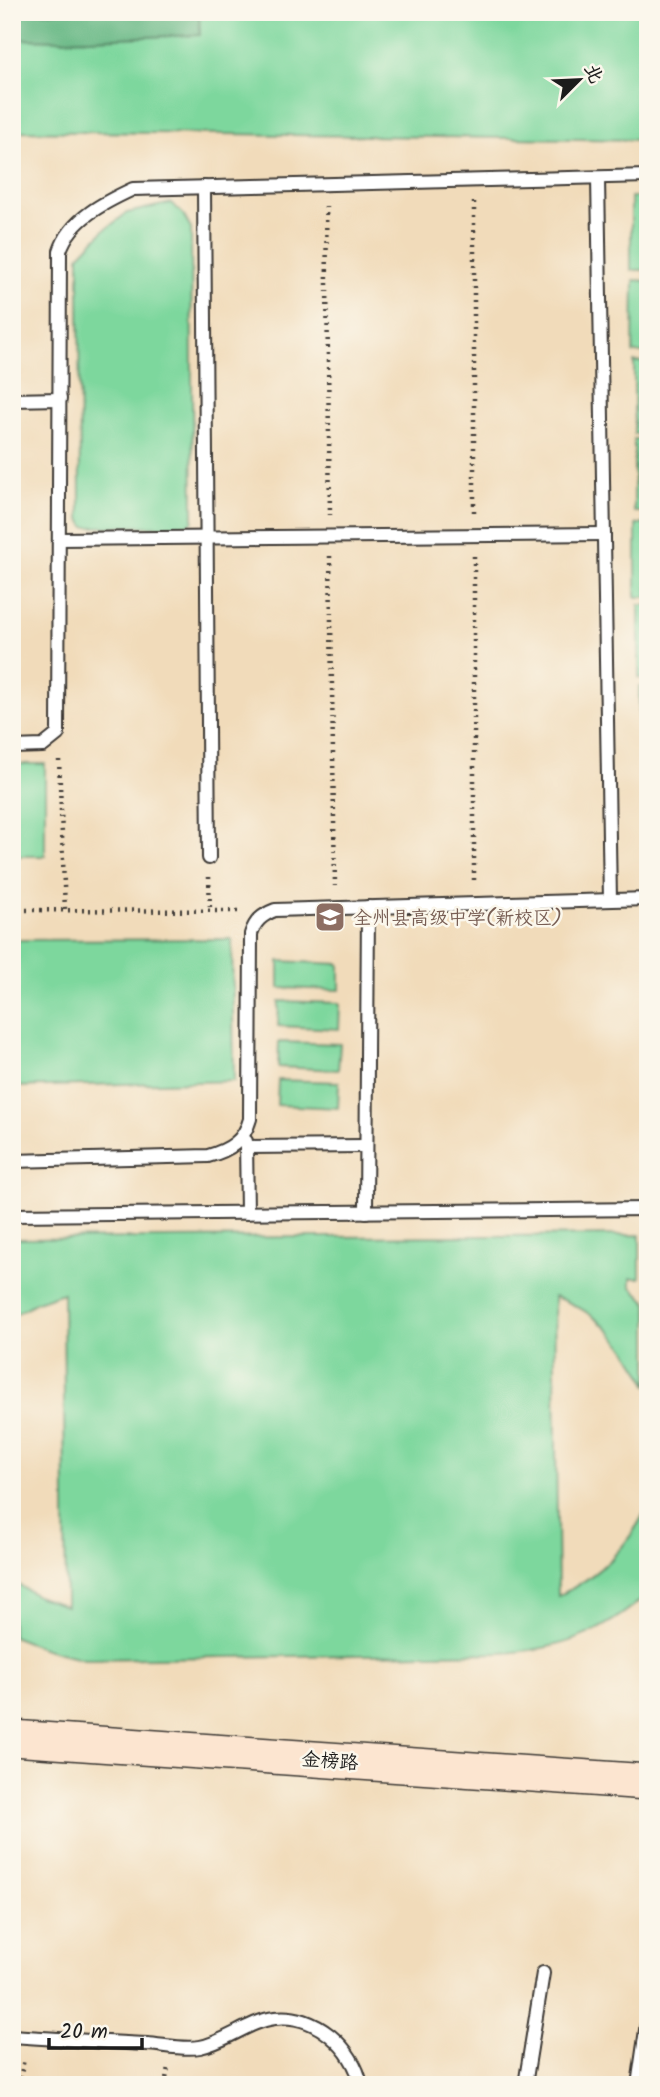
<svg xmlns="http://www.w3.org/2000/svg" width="660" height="2097" viewBox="0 0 660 2097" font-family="Kalam,'LXGW WenKai TC',sans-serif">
<rect width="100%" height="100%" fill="#fbf7ec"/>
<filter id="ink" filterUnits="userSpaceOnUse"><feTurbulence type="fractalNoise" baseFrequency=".0143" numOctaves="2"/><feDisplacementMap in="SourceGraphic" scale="14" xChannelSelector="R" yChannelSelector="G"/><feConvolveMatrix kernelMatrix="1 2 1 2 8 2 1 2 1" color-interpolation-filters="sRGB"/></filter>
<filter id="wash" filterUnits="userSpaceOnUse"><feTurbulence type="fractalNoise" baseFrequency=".00686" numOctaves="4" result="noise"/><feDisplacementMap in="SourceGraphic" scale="28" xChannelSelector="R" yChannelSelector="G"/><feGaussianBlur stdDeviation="1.57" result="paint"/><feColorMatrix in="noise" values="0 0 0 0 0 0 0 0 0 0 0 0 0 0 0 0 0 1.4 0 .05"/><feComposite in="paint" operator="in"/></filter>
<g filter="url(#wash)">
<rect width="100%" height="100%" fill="#f1dbba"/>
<g fill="#7dd79d" stroke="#4c7a5c" stroke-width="2">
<path d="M 12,12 L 648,12 L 648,140 L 12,131 Z"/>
<rect x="631" y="197" width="17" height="73"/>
<path d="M 171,203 L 183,214 L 191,229 L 193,521 L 186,526 L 85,527 L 80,517 L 79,256 L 103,231 L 127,213 Z"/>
<path d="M 634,280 L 648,281 L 648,353 L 633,353 Z"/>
<rect x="634" y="362" width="14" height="72"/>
<rect x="634" y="439" width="14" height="73"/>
<rect x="636" y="524" width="12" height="73"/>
<rect x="639" y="605" width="9" height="73"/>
<rect x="639" y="687" width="9" height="72"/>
<rect x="12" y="764" width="33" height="92"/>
<path d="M 232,939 L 234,1081 L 12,1087 L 12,946 L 18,940 Z"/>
<path d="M 279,961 L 340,964 L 340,990 L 279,988 Z"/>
<path d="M 279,1001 L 340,1003 L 339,1029 L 278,1026 Z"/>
<path d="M 279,1042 L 340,1044 L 338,1070 L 278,1067 Z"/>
<path d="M 278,1080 L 339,1082 L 338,1108 L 277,1105 Z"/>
<path d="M 640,1235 L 640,1278 L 631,1278 L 631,1286 L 648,1303 L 648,1386 C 629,1346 597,1310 554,1297 L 558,1596 C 599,1576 629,1547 648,1505 L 648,1594 C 602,1634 561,1650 500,1653 L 84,1659 L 45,1649 L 12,1636 L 12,1581 L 39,1597 L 66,1606 L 63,1293 L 37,1302 L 12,1316 L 12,1239 Z"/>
</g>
<path fill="#66b884" stroke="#416a50" stroke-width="2" d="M 12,12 L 199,12 L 200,35 L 61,40 L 12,39 Z"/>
</g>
<g filter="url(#ink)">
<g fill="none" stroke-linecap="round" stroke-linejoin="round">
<g stroke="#3c3934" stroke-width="16">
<g id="service">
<path d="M 598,178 L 610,900"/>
<path d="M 204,187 L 209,858"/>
<path d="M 12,400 L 60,399"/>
<path d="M 59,539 L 604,534"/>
<path d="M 12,747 L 43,746 L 58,734 L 60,251 C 70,219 105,202 133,189 L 648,176"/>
<path d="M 246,1141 L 247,1213"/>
<path d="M 246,1147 L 366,1146"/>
<path d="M 12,1161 L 208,1156 C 230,1150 244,1141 250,1119 L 251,934 C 255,921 262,915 275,910 L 648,899"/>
<path d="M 366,1212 L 368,907"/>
<path d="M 12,1215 L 648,1209"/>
<path d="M 12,2036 C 57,2039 102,2042 147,2044 C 163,2045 184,2050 200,2047 C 226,2042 249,2021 275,2018 C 315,2013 354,2048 361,2085"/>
<path d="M 525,2085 L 543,1973"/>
<path d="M 638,2085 L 648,2016"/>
</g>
</g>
<g stroke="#3c3934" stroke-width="38">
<path id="secondary" d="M 12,1738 L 648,1782"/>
</g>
<g stroke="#3c3934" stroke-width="4.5" stroke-dasharray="2 5" stroke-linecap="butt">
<path d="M 474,202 L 474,516"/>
<path d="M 326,206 L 330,515"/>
<path d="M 330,556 L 335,886"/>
<path d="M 474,556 L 474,883"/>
<path d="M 59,760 L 65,910"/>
<path d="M 209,877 L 210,911"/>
<path d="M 12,910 L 239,911"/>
<path d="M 19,2085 L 24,2059"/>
<path d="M 165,2085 L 168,2067"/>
</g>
<use href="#service" stroke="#fff" stroke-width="12"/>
<use href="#secondary" stroke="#fce5d0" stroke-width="35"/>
</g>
</g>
<defs>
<g id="school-square" transform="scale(1.575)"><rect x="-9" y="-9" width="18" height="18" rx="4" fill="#8d6e63" stroke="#fbf7ec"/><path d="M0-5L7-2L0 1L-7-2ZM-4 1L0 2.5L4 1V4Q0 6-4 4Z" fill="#fff"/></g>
</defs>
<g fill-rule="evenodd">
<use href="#school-square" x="330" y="917"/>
</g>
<g text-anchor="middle" stroke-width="5" stroke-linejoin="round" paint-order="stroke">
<g font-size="19" fill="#785e54" stroke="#fbf7ec" text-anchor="start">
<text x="353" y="924">全州县高级中学(新校区)</text>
</g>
<g font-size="19" fill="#1c1c1c" stroke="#fbf7ec">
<text transform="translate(330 1760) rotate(4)" y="7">金榜路</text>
</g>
</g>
<rect width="660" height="2097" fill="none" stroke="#fbf7ec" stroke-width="42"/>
<g transform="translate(579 80) rotate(66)" stroke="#fbf7ec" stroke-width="5" paint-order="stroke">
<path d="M0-5L12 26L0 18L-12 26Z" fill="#1c1c1c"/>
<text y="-10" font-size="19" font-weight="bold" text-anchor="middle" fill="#1c1c1c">北</text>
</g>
<path d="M49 2038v10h93v-10" fill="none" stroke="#1c1c1c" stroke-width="3.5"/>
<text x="60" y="2038" font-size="21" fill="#1c1c1c" stroke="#fbf7ec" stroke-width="5" paint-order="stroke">20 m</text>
</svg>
